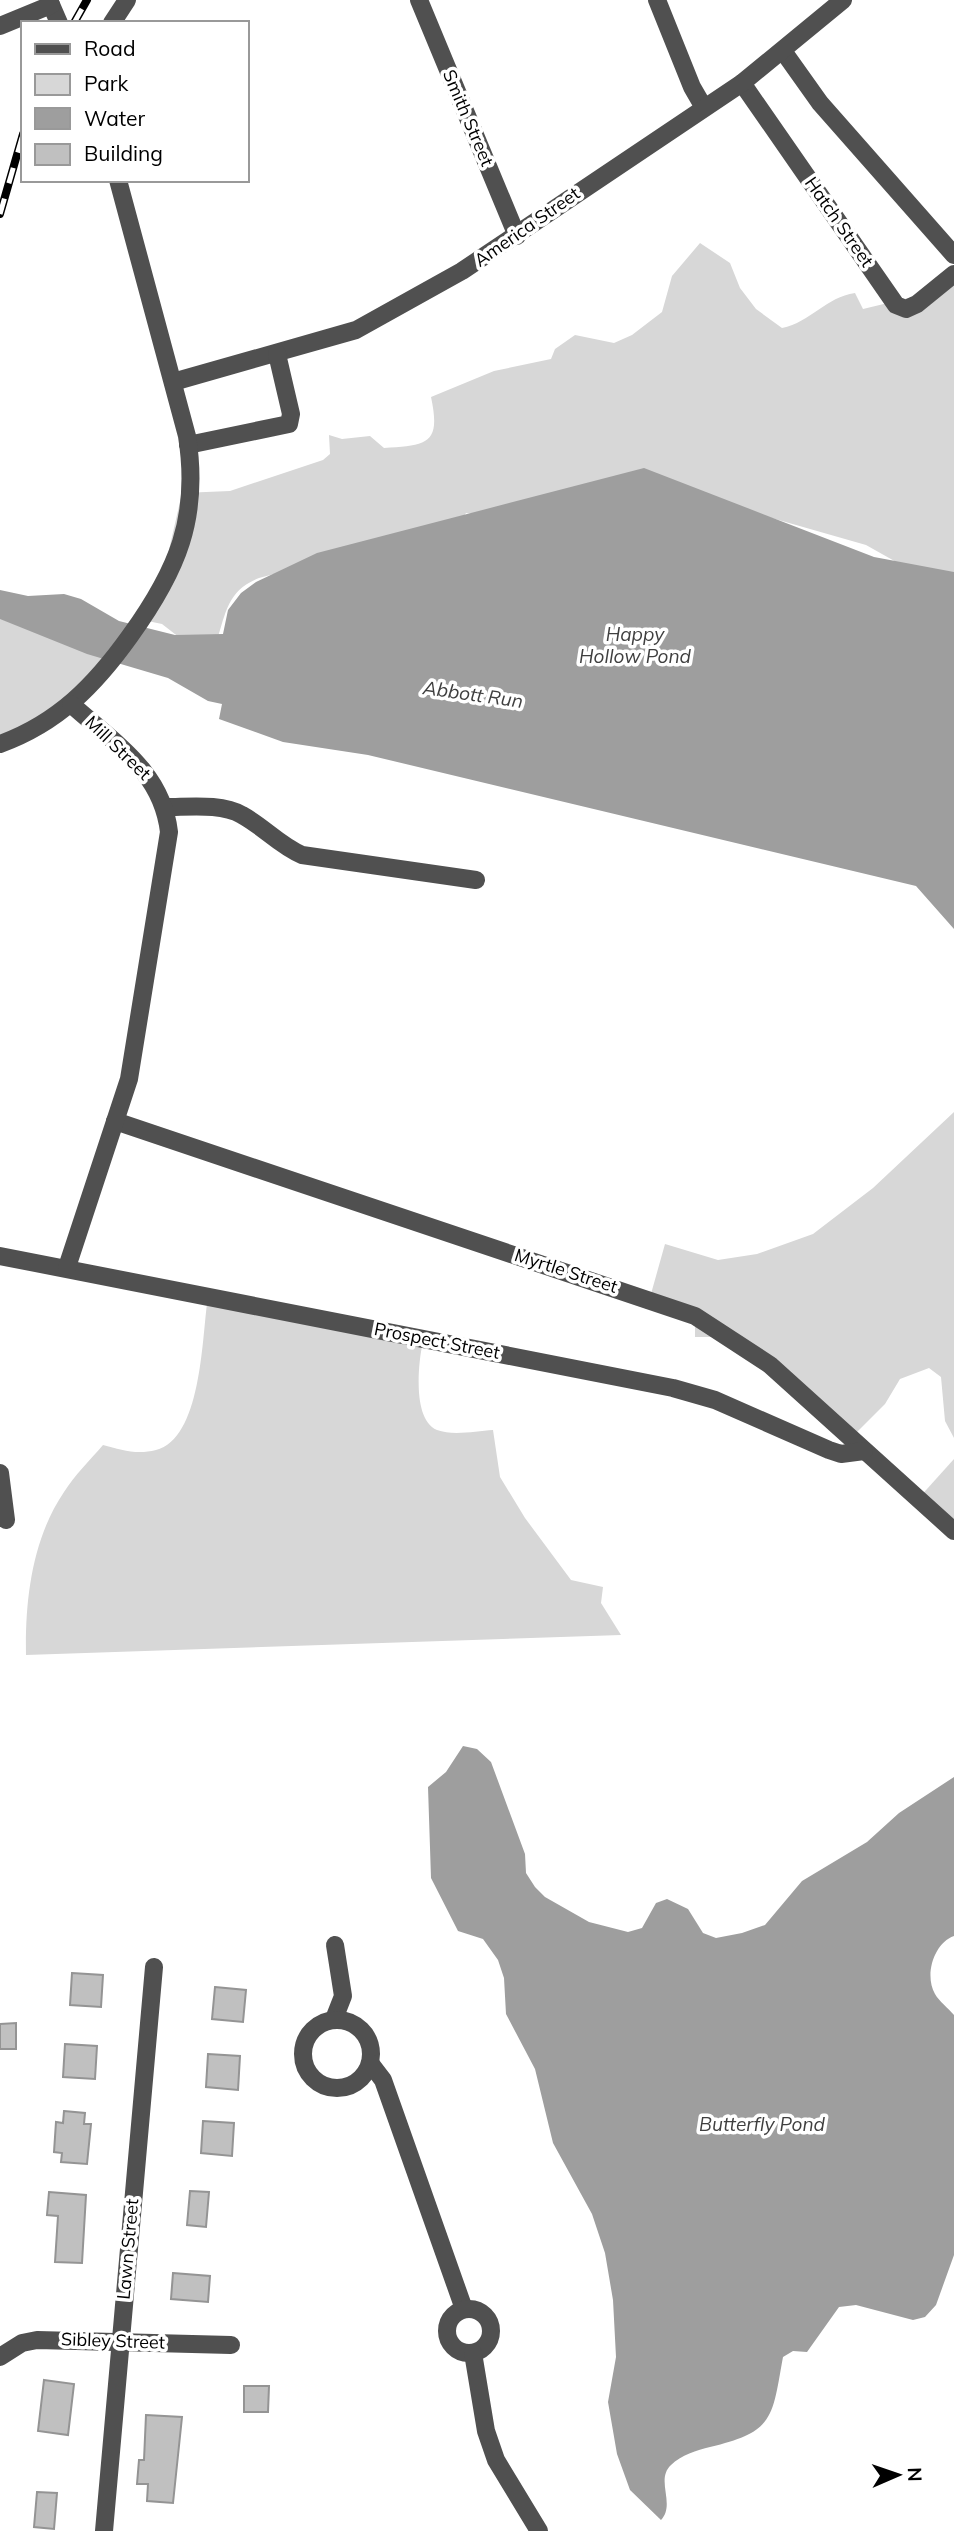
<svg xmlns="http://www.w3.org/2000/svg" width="954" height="2531" viewBox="0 0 954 2531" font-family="Mulish,sans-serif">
<rect width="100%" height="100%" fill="#fff"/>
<g fill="#d7d7d7">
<path d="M 700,243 L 730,263 L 740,288 L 756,309 L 782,328 C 811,322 826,297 855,293 L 863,309 L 921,295 L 954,265 L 954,574 L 898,563 L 866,545 L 678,491 L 497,516 L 466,513 L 458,525 L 259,578 C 228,590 226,612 217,640 L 180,638 L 162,624 L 138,619 L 166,563 L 182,493 L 230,491 L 323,460 L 330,454 L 329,435 L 342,439 L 370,436 L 384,448 C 428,445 441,444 431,397 L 494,371 L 551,359 L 555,349 L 575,335 L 614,343 L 632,335 L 662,312 L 672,276 Z"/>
<path d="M 0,612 L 106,655 L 74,697 L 0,747 Z"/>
<path d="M 954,1112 L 954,1438 L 945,1421 L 941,1377 L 929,1368 L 900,1379 L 885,1404 L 851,1438 L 810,1403 L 716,1337 L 695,1337 L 695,1324 L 649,1301 L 665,1244 L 718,1260 L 757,1254 L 813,1234 L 873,1188 Z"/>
<path d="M 207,1304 L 422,1346 C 418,1367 413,1420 437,1430 C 453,1436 476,1431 493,1430 L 500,1477 L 525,1518 L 571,1580 L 603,1587 L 601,1603 L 621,1635 L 26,1655 C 25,1600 32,1539 64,1492 C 75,1475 90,1460 103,1445 C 121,1450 137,1455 156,1450 C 201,1439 202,1340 207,1304 Z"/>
<path d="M 954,1459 L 954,1526 L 918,1499 Z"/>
</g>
<g fill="#9e9e9e">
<path d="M 644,468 L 874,557 L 954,572 L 954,929 L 916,886 L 368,755 L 283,742 L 219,719 L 222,704 L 208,701 L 168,678 L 87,654 L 0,619 L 0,590 L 28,596 L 64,594 L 81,599 L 119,621 L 175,635 L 223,634 L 228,610 L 241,593 L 256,582 L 317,553 Z"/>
<path d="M 463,1746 L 477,1749 L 491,1762 L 525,1854 L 526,1873 L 535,1887 L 545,1897 L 589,1922 L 628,1932 L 642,1928 L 656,1903 L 667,1899 L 688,1909 L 703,1933 L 716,1938 L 742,1933 L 765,1925 L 802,1881 L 867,1842 L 899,1813 L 954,1777 L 954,1936 C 934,1943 924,1975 935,1994 C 939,2001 948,2008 954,2015 L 954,2255 L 936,2305 L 925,2317 L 913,2320 L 856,2305 L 839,2307 L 807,2352 L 793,2351 L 783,2357 C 772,2417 775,2432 710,2447 C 697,2450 681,2455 671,2465 C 655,2480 676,2504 661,2520 L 630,2490 L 617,2454 L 608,2402 L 616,2357 L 613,2300 L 605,2253 L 592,2214 L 553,2143 L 535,2069 L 506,2014 L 504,1978 L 498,1960 L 483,1939 L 458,1931 L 431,1878 L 428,1787 L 446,1772 Z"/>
</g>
<g fill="#c0c0c0" stroke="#949494" stroke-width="2">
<path d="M 72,1973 L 103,1975 L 101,2007 L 70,2005 Z"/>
<path d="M 215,1987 L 246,1990 L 243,2022 L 212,2019 Z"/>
<path d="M 16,2023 L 16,2049 L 0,2049 L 0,2024 Z"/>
<path d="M 65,2044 L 97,2046 L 95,2079 L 63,2077 Z"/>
<path d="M 208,2054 L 240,2056 L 238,2090 L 206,2087 Z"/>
<path d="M 64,2111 L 85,2113 L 84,2124 L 91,2124 L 87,2164 L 61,2162 L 62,2153 L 54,2152 L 56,2122 L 63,2123 Z"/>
<path d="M 203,2121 L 234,2123 L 232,2156 L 201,2153 Z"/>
<path d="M 190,2191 L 209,2192 L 206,2227 L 187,2225 Z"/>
<path d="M 49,2192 L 86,2195 L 82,2263 L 55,2262 L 58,2216 L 47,2215 Z"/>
<path d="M 173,2273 L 210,2276 L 208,2302 L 171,2299 Z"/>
<path d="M 44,2380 L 74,2384 L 68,2435 L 38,2431 Z"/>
<path d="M 244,2386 L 269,2386 L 268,2412 L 244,2412 Z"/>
<path d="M 146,2415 L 182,2417 L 173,2503 L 147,2501 L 148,2484 L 137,2484 L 139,2460 L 144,2460 Z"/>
<path d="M 37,2492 L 57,2493 L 54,2529 L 34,2527 Z"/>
</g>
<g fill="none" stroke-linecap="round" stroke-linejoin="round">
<g stroke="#505050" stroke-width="18">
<path d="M 49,0 L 59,23"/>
<path d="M 419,0 L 517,236"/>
<path d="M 657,0 L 692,87 L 703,106"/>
<path d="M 112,23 L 127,0"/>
<path d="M 0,26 L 51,5"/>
<path d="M 783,51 L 820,103 L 954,255"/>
<path d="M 742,83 L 896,305 L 906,309 L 917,304 L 954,274"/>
<path d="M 173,382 L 356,330 L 462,271 L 742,83 L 843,0"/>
<path d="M 188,445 L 289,424 L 291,414 L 277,354"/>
<path d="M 0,744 C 58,723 95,685 130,636 C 177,571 200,518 187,436 L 118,180"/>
<path d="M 166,807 C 189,807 222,803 242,815 C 264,827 279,845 302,855 L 476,880"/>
<path d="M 115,1121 L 695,1316 L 770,1365 L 954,1531"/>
<path d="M 0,1256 L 673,1388 L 715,1400 L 829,1450 L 841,1454 L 864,1451"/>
<path d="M 67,1267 L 129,1079 L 169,832 C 162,771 114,743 71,704"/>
<path d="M 0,1473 L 6,1520"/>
<path d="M 334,2019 L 343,1996 L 335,1945"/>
<circle cx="337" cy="2054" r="34"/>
<path d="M 370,2063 L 383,2080 L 464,2309"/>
<circle cx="469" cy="2331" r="22"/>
<path d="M 473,2353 L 486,2431 L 496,2460 L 539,2531"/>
<path d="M 0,2357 L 22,2343 L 37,2340 L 231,2345"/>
<path d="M 104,2531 L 154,1967"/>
</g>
<g stroke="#000" stroke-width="8">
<g id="rail">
<path d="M 74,23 L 87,0"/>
<path d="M 0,214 L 23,134"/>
</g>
</g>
<use href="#rail" stroke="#fff" stroke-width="5" stroke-dasharray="16" stroke-linecap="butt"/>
</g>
<g text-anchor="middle" stroke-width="7" stroke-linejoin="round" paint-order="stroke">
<g font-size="18" fill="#000" stroke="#fff">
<text transform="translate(468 118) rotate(67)" y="6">Smith Street</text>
<text transform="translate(839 222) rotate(55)" y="6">Hatch Street</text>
<text transform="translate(527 227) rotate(-35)" y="6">America Street</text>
<text transform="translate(118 748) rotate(44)" y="6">Mill Street</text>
<text transform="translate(566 1271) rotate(18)" y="6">Myrtle Street</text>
<text transform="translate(437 1341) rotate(11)" y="6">Prospect Street</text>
<text transform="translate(128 2249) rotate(-85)" y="6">Lawn Street</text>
<text transform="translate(113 2341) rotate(2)" y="6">Sibley Street</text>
</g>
<g font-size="19" font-style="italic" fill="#3f3f3f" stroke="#fff">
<text x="635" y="641">Happy<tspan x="635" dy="22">Hollow Pond</tspan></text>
<text transform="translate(473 694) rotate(8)" y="7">Abbott Run</text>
<text x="762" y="2131">Butterfly Pond</text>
</g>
</g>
<rect x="21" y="21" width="228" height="161" fill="#ffffff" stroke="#999999" stroke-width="2"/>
<rect x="35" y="44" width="35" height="10" fill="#505050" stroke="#999999" stroke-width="2"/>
<text x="84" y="56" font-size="21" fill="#000000">Road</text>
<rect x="35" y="74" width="35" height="21" fill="#d7d7d7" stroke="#999999" stroke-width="2"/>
<text x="84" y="91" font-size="21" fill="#000000">Park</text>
<rect x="35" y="108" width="35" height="21" fill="#9e9e9e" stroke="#999999" stroke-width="2"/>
<text x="84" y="126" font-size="21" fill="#000000">Water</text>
<rect x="35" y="144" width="35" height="21" fill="#c0c0c0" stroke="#999999" stroke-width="2"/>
<text x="84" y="161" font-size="21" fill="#000000">Building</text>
<g transform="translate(898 2475) rotate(88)" stroke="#ffffff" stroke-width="5" paint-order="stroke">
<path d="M0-5L12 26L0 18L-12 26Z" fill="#000000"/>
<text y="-10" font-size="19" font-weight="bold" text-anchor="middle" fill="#000000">N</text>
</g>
</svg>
